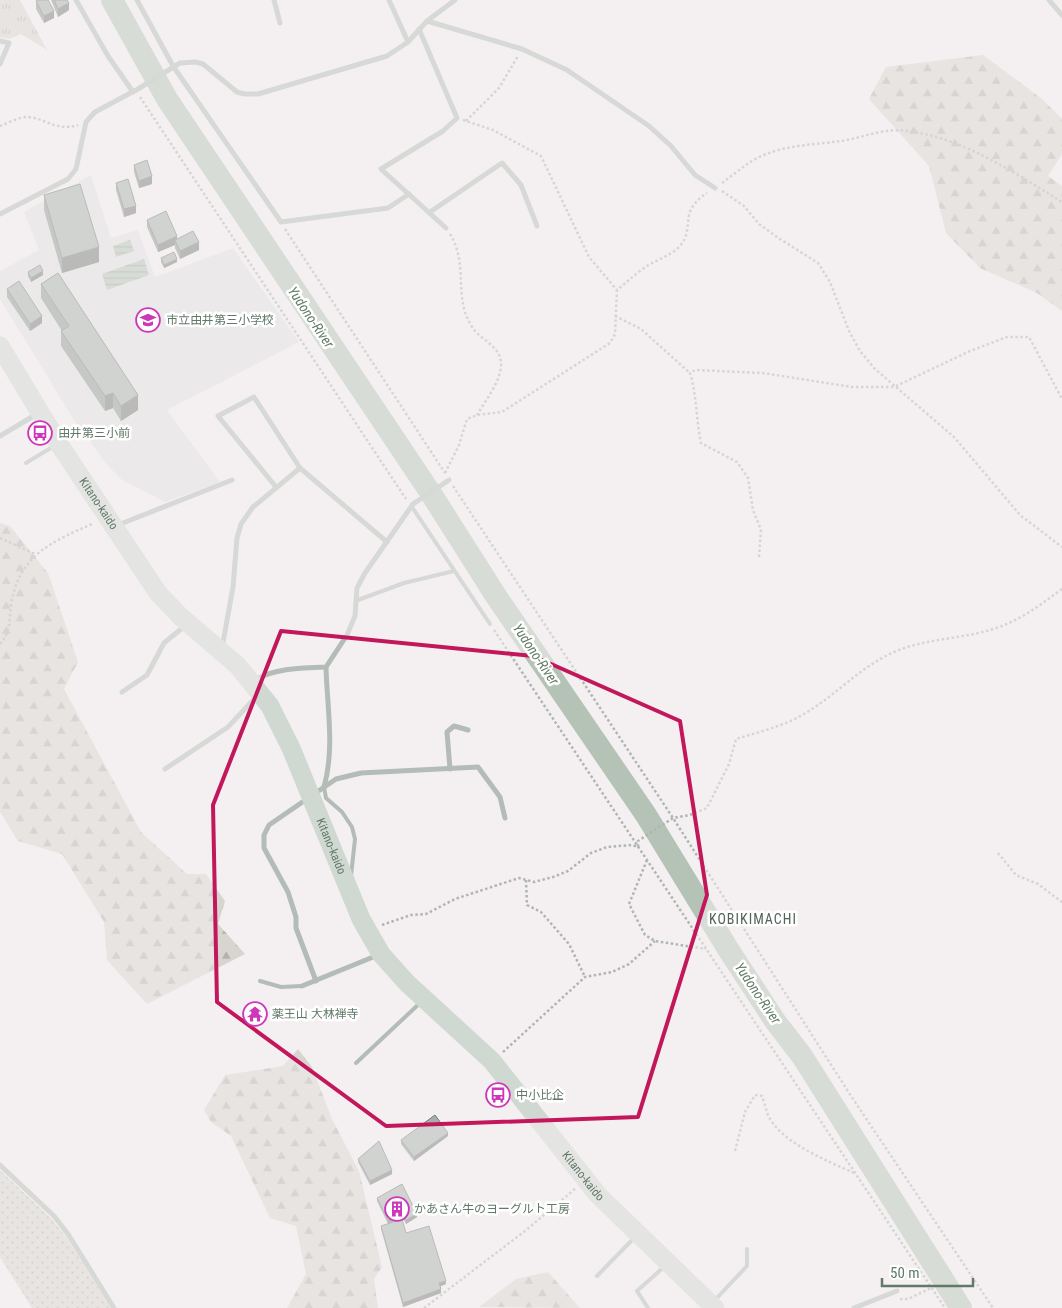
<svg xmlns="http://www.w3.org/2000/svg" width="1062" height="1308" viewBox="0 0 1062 1308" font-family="'Roboto Condensed','Noto Sans JP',sans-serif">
<defs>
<pattern id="grass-dots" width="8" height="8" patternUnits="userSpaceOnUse" patternTransform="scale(1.25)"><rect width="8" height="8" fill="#d8d4d0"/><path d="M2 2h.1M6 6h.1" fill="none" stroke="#b3b1ad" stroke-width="1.8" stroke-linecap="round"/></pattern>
<pattern id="forest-firs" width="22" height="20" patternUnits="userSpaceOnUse" patternTransform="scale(1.25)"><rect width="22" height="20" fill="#d8d4d0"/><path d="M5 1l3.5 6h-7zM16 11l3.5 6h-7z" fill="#b3b1ad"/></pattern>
<pattern id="park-tufts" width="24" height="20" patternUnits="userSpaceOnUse" patternTransform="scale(1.25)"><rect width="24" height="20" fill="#d8d4d0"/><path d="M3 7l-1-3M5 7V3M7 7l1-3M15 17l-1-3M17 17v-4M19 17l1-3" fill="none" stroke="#b3b1ad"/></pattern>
<pattern id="water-rules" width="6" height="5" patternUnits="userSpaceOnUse" patternTransform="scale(1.25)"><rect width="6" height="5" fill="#b4c3b6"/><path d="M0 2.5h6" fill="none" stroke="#96a398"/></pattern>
</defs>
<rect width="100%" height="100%" fill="#f4f0f1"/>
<path fill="#e1e1e0" d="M 91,175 L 111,238 L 138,230 L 155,277 L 233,248 L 299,342 L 167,410 L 220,482 L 165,502 L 123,481 L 107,465 L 72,417 L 0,299 L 0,271 L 39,250 L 24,212 Z"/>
<path fill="url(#grass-dots)" d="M 0,1170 L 51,1218 L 67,1238 L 111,1308 L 32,1308 L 0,1257 Z"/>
<g fill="url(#forest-firs)">
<path d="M 983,55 L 1042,99 L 1062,119 L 1062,154 L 1048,176 L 1062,186 L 1062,311 L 1037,293 L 980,268 L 946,233 L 929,166 L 869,99 L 886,67 Z"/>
<path d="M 0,523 L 10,526 L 48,573 L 78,662 L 64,689 L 141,832 L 187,874 L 206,874 L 225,901 L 218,924 L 245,954 L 147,1004 L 107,960 L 104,922 L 62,854 L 18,841 L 0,812 Z"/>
<path d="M 298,1049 L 312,1067 L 332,1119 L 359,1171 L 382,1267 L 374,1279 L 378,1308 L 287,1308 L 306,1274 L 296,1226 L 270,1218 L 231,1136 L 211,1122 L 204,1110 L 225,1075 L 283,1066 Z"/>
<path d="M 548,1272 L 580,1308 L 479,1307 L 516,1279 Z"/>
</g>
<path fill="url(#park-tufts)" d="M 0,0 L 20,0 L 47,50 L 21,34 L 9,39 L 0,37 Z"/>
<g fill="url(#water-rules)">
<path d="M 130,240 L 134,251 L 116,257 L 113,246 Z"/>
<path d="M 144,259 L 149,275 L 107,290 L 102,274 Z"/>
</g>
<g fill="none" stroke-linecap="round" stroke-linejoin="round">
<path stroke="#b4c3b6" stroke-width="22" d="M 112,0 L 167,99 L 430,492 L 496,596 L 646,815 L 728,949 L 775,1021 L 802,1056 L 961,1308"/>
<g stroke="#afb6b1" stroke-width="2.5" stroke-dasharray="2.5 2.5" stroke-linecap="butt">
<path d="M 140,97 L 406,499"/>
<path d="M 463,120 L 493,130 L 541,156 L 589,257 L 617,290"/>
<path d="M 466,121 L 499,88 L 518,56"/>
<path d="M 0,126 C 8,123 19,117 27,117 C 46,118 56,132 78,125"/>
<path d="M 722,183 C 732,176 742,167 752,161 C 778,145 812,145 841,141 C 863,138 885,127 908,131 C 963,138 1015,173 1062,202"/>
<path d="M 722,191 L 744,206 L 759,224 L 777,237 L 818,263 L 830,282 L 849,331 L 860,351 L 875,369 L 954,437 L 1020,515 L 1062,547"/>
<path d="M 285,229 L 445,473"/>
<path d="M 450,234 C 469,265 453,296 471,325 C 479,341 503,345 501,367 C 499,384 485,401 477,415"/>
<path d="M 615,316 L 641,329 L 690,373"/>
<path d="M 445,473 L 459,445 L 467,419 L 477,415 L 502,412 L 610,343 L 615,334 L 617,290 C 626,283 634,275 644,268 C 655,260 671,256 680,246 C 696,226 677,213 707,193"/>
<path d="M 453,486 L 673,818 L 853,1099 L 993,1308"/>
<path d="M 0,538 L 35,554"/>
<path d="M 759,557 L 761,530 L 753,510 L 748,478 L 737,462 L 701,443 C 696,419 697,396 690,373 L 695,370 L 763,373 L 852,387 L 894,387 L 970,351 L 1007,337 L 1029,337 L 1062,399"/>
<path d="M 494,630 L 945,1308"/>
<path d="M 0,644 C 11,632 9,620 11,605 C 19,554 52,542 94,523"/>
<path d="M 998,853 L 1016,875 L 1038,884 L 1062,902"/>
<path d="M 647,860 L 629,904 L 645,935 L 655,941 L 706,949"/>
<path d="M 526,880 L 527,905 L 541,912 L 569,944 L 585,977"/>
<path d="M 382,925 L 411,915 L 426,914 L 455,899 L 519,878 L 534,882 L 553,877 L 568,871 L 591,853 L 607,847 L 632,845 L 638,847 L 638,841 L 673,818 L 690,815 L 707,808 L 729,764 L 736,739 C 759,732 784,726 804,714 C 835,696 860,667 894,652 C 924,639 959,639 990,630 C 1018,622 1039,606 1062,589"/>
<path d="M 503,1052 L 585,977 L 612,972 L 629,964 L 655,941"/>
<path d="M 735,1151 L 745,1112 L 755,1095 L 762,1096 C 764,1102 766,1109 768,1115 C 781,1143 828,1161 854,1173"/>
<path d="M 900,1299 L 908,1299 L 931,1288"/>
<path d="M 424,1308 L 525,1231 L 576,1188"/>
</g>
<g stroke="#b4bcb7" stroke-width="4">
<path d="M 26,463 L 54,446"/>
<path d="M 412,507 L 490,624"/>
<path d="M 358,600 L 404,583 L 454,571"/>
<path d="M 324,787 L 326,798 L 342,812 L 352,827 L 355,839 L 351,876"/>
<path d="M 260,981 L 281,987 L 302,986"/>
<path d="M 356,1063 L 420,1003"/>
<path d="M 597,1276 L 634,1238"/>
<path d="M 714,1301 L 747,1266 L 747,1249"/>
<path d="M 648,1308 L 637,1291 L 665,1266"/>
</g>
<g stroke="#b4bcb7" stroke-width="5">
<path d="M 76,0 L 108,56 L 133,92"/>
<path d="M 137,0 L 173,66 L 281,222 L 388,208 L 409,194"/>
<path d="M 274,0 L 280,23"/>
<path d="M 389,0 L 408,42"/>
<path d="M 1049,0 L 1062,15"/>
<path d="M 427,21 L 522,49 L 567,70 L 649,126 L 671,146 L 695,175 L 715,188"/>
<path d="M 419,29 L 457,118 L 443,131 L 381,169 L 446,228"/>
<path d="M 0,41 L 9,43 L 0,64"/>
<path d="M 430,212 L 502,163 L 521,185 L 537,226"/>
<path d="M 0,214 L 68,179 L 76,169 L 86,122 L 95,112 L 138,89 L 180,63 L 195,62 L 203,64 L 237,92 L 245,94 L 258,94 L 387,56 L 408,42 L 427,21 L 455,0"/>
<path d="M 0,436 L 37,414"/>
<path d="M 276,487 L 218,416 L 254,397 L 300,468"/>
<path d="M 118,525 L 232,480"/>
<path d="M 222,648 L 233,587 L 237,538 L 241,524 L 253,507 L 300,468 L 387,542"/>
<path d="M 255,680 C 275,668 303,668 326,667 L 347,635 L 355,616 L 357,588 L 365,573 L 413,504 L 449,480"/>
<path d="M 122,692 L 147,675 L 164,643 L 186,625"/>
<path d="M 165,769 L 228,727 L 256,697"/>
<path d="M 450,769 L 447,732 L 454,726 L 468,730"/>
<path d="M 324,787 C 335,748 327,707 326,667"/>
<path d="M 316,981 L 296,928 L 296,917 L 288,892 L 264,848 L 264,835 L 269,825 L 336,779 L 361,773 L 478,767 L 500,797 L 505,818"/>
<path d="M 302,986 L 378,955"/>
<path d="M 0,1165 L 54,1216 L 68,1234 L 114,1308"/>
<path d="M 854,1308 L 897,1291"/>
</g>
<path stroke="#d0d8d2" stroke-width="19" id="s1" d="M 0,346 L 59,444 L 158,593 L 180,616 L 238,666 L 270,706 L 291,748 L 361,919 L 381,954 L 407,983 L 492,1061 L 598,1195 L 715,1308"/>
</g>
<g fill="#8e9790">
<path d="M 51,0 L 67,0 L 69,10 L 58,17 Z"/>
<path d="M 36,1 L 54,18 L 44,23 L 36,9 Z"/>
<path d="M 134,165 L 152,184 L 139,188 L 134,172 Z"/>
<path d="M 116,183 L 136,213 L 124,217 L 116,190 Z"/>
<path d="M 44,195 L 99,262 L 62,273 L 44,210 Z"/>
<path d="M 147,220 L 177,239 L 199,250 L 180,259 L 175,248 L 175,245 L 158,252 L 147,227 Z"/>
<path d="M 161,258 L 177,262 L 164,268 L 161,262 Z"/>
<path d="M 28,272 L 43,275 L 31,282 L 28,276 Z"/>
<path d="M 41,284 L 138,410 L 121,421 L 113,408 L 105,411 L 61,346 L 61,331 L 62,331 L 41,298 Z"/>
<path d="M 7,289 L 42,323 L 30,331 L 7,297 Z"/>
<path d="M 448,1136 L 414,1161 L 401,1144 L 401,1140 Z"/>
<path d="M 358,1159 L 392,1174 L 370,1185 L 358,1162 Z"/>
<path d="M 377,1198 L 417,1217 L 406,1224 L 402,1217 L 390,1223 L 406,1233 L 446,1284 L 440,1286 L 441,1293 L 403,1307 L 381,1229 L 381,1226 L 388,1224 L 377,1201 Z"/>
</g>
<g fill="#747b76">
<path d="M 69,3 L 69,10 L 58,17 L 58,9 Z"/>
<path d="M 54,11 L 54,18 L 44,23 L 44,16 Z"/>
<path d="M 152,176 L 152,184 L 139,188 L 139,181 Z"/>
<path d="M 136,206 L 136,213 L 124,217 L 124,209 Z"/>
<path d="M 177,236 L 177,244 L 175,240 L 175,245 L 158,252 L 158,245 Z"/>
<path d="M 199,242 L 199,250 L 180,259 L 180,251 Z"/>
<path d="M 99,247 L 99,262 L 62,273 L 62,258 Z"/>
<path d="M 177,259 L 177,262 L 164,268 L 164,265 Z"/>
<path d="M 43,271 L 43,275 L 31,282 L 31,278 Z"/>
<path d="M 42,316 L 42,323 L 30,331 L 30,324 Z"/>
<path d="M 113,393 L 113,408 L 105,411 L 105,396 Z"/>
<path d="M 138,395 L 138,410 L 121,421 L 121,406 Z"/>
<path d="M 448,1133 L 448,1136 L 414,1161 L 414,1157 Z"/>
<path d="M 392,1170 L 392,1174 L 370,1185 L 370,1181 Z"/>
<path d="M 402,1213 L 402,1217 L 388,1224 L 388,1220 Z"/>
<path d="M 417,1214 L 417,1217 L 406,1224 L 406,1220 Z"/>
<path d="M 446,1281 L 446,1284 L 439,1287 L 439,1283 Z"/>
<path d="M 441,1289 L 441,1293 L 403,1307 L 403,1303 Z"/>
</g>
<g fill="#a5b0a8" stroke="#747b76">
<path d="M 38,0 L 48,0 L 54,11 L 44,16 L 36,1 Z"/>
<path d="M 54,0 L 67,0 L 69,3 L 58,9 Z"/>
<path d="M 147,160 L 152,176 L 139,181 L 134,165 Z"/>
<path d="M 128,179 L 136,206 L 124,209 L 116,183 Z"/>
<path d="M 80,184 L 99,247 L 62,258 L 44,195 Z"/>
<path d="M 166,211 L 177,236 L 158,245 L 147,220 Z"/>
<path d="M 193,231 L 199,242 L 180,251 L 175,240 Z"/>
<path d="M 174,252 L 177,259 L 164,265 L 161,258 Z"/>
<path d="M 40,265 L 43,271 L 31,278 L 28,272 Z"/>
<path d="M 58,273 L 138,395 L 121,406 L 113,393 L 105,396 L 61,331 L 69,326 L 41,284 Z"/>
<path d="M 19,281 L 42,316 L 30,324 L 7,289 Z"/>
<path d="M 435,1115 L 448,1133 L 414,1157 L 401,1140 Z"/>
<path d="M 379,1141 L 392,1170 L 370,1181 L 358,1159 Z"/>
<path d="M 402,1184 L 417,1214 L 406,1220 L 402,1213 L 388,1220 L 377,1198 Z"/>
<path d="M 402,1219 L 406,1233 L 429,1226 L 446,1281 L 439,1283 L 441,1289 L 403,1303 L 381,1226 Z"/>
</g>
<path d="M0 0H1062V1308H0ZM 281,631 L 533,656 L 680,721 L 707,895 L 638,1117 L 386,1126 L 217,1002 L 213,805 Z" fill="#f4f0f1" fill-opacity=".55" fill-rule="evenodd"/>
<path fill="none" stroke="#c2185b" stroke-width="4" stroke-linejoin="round" d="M 281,631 L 533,656 L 680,721 L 707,895 L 638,1117 L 386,1126 L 217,1002 L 213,805 Z"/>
<defs>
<g id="school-ring" transform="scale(1.25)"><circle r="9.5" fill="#fff" stroke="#cd37ba" stroke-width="1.5"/><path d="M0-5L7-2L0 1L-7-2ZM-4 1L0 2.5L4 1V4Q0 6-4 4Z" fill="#cd37ba"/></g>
<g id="bus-ring" transform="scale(1.25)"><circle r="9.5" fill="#fff" stroke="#cd37ba" stroke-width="1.5"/><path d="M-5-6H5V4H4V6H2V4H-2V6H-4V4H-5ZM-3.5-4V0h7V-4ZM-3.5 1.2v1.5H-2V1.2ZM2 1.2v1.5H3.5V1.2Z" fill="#cd37ba"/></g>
<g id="temple-ring" transform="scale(1.25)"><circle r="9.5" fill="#fff" stroke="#cd37ba" stroke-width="1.5"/><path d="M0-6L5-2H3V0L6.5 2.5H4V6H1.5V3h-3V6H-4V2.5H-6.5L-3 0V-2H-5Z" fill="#cd37ba"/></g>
<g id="building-ring" transform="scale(1.25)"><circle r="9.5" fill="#fff" stroke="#cd37ba" stroke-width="1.5"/><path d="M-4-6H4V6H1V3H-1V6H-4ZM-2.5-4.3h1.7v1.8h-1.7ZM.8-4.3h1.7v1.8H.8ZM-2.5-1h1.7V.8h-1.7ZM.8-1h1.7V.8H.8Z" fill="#cd37ba"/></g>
</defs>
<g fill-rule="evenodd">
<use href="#school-ring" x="148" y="320"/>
<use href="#bus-ring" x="40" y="433"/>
<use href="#temple-ring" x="255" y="1014"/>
<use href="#bus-ring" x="498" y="1095"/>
<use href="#building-ring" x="397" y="1209"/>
</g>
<g text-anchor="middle" stroke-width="5" stroke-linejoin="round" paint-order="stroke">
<g font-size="12" fill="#627969" stroke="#fff" text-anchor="start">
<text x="166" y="324">市立由井第三小学校</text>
<text x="58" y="437">由井第三小前</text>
<text x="272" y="1018">薬王山 大林禅寺</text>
<text x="516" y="1099">中小比企</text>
<text x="414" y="1213">かあさん牛のヨーグルト工房</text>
</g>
<g font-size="12" fill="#627969" stroke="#fff">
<text dy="4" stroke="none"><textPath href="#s1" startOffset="186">Kitano-kaido</textPath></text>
<text dy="4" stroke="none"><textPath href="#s1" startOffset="606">Kitano-kaido</textPath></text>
<text dy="4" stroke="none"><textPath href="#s1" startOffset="1026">Kitano-kaido</textPath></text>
</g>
<g font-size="14" font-style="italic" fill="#627b66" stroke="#fff">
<text transform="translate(311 317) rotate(56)" y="5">Yudono-River</text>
<text transform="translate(536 654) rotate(56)" y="5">Yudono-River</text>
<text transform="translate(758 993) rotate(56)" y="5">Yudono-River</text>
</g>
<g font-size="14" letter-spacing="1" fill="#536459" stroke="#fff">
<text x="753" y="924">KOBIKIMACHI</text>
</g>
</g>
<path d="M882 1278v8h91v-8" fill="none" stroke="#627969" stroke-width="2.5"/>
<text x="890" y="1278" font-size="15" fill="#627969" stroke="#ffffff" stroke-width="4" paint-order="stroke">50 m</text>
</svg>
